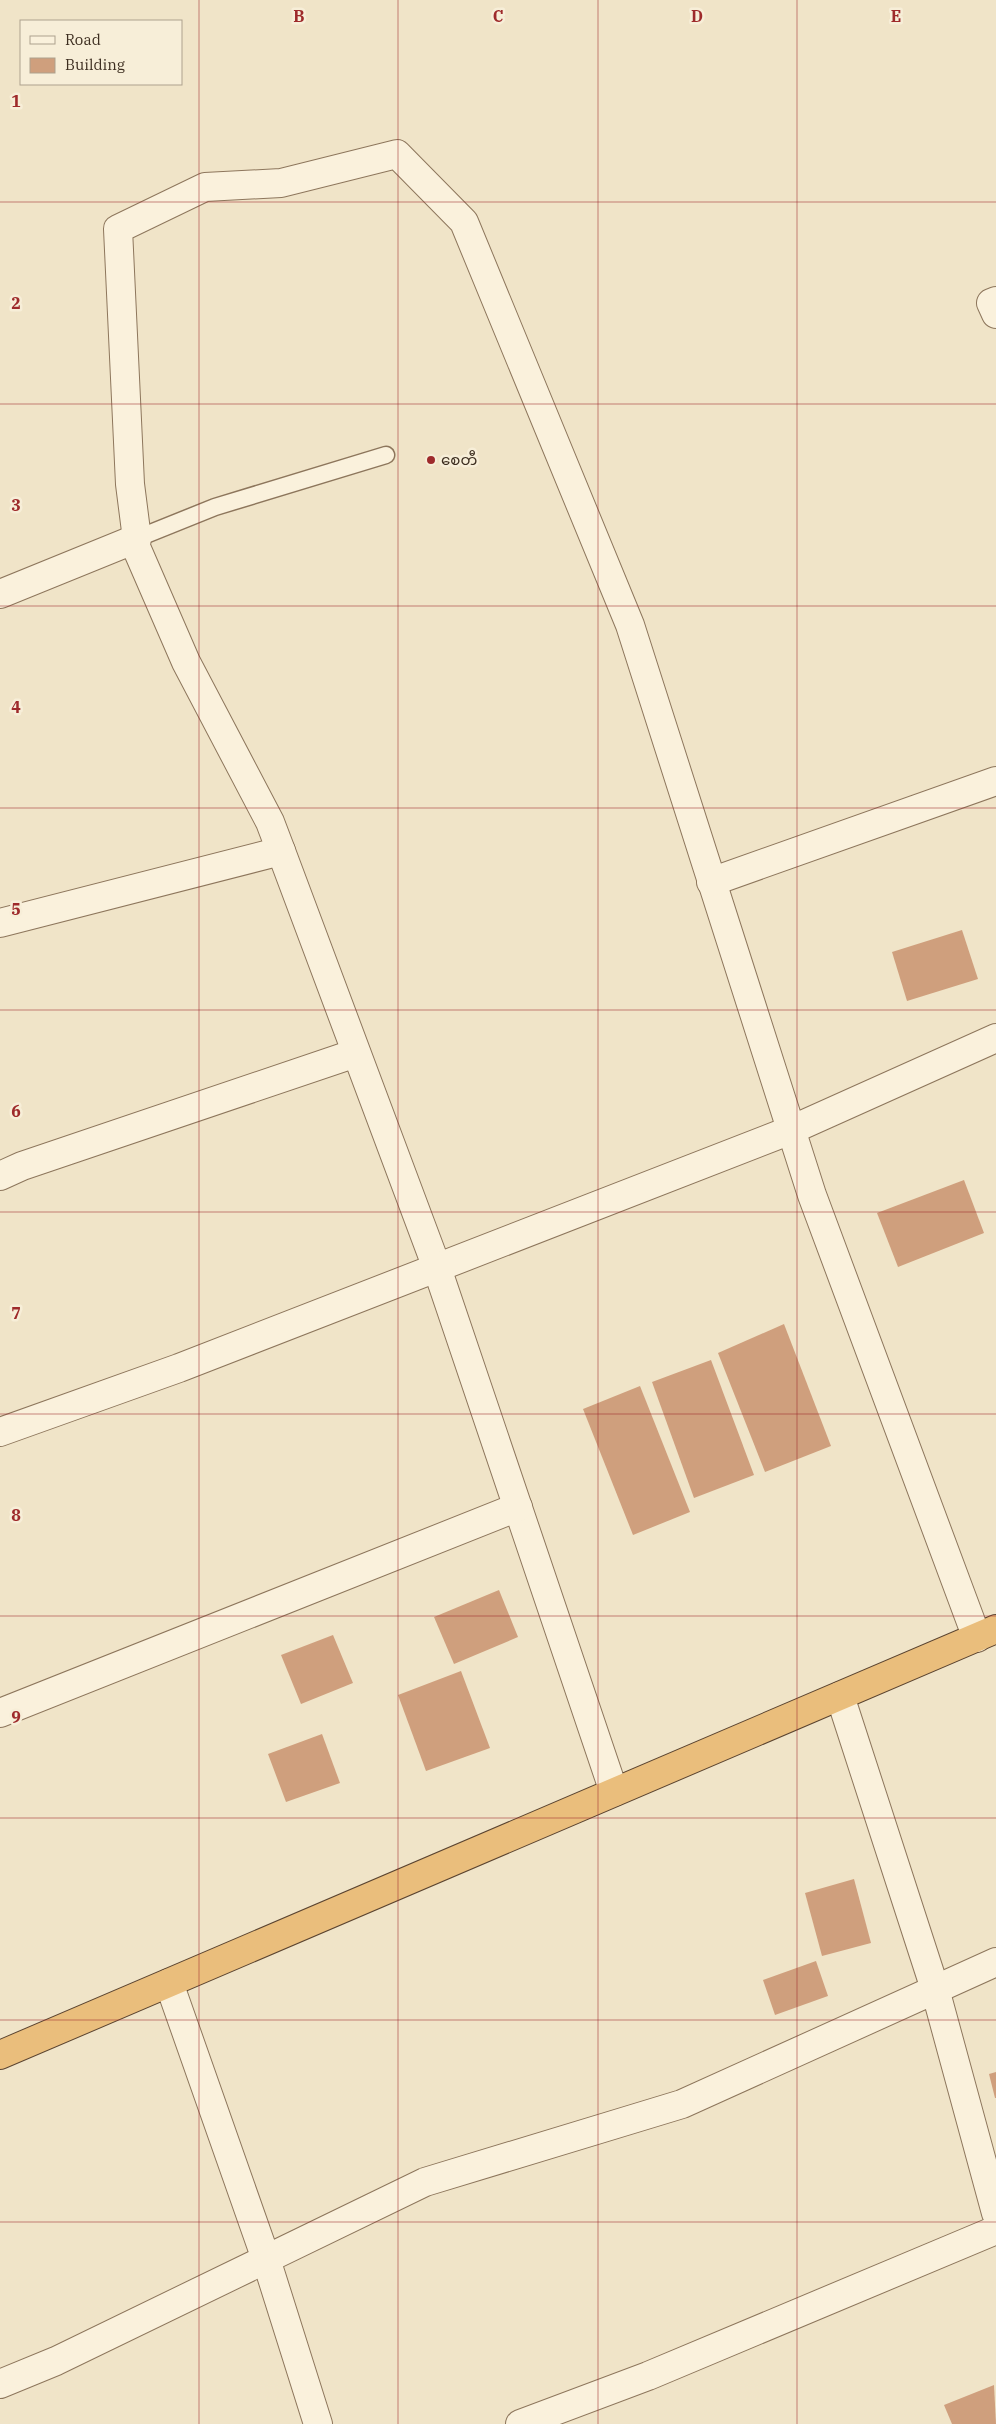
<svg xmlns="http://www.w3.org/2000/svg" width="996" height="2424" viewBox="0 0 996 2424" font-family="'IBM Plex Serif','Noto Sans Myanmar',serif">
<rect width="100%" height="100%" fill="#f0e4c8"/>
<g fill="#cf9f7d">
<path d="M 962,930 L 978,979 L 907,1001 L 892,952 Z"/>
<path d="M 964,1180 L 984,1233 L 898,1267 L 877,1213 Z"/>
<path d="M 784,1324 L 831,1446 L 765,1472 L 718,1353 Z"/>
<path d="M 711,1360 L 754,1475 L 694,1498 L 652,1382 Z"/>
<path d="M 640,1386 L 690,1512 L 633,1535 L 583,1409 Z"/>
<path d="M 499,1590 L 518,1637 L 454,1664 L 434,1617 Z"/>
<path d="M 333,1635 L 353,1683 L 301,1704 L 281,1655 Z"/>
<path d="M 461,1671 L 490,1748 L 426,1771 L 398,1695 Z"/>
<path d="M 322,1734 L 340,1783 L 286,1802 L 268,1754 Z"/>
<path d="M 854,1879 L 871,1943 L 822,1956 L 805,1893 Z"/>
<path d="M 816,1961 L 828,1996 L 775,2015 L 763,1980 Z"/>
<path d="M 996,2072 L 996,2098 L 995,2098 L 989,2074 Z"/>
<path d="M 994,2385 L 996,2424 L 952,2424 L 944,2405 Z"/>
</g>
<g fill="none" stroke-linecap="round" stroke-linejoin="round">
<g stroke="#8d765c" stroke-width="19">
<path id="service" d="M 133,540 L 215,507 L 386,455"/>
</g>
<g stroke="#8d765c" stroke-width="30">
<g id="minor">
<path d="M 996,301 L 991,303 L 996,314"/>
<path d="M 137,539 L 130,484 L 118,229 L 205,187 L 281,183 L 397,154 L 464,222 L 630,625 L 812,1195 L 977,1638"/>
<path d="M 0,594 L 133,540 L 186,662 L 270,822 L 281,851 L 437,1268 L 614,1792"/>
<path d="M 711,882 L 996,781"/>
<path d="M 0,923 L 281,851"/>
<path d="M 0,1176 L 22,1166 L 356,1053"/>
<path d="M 0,1432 L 179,1368 L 791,1130 L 996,1038"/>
<path d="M 840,1696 L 935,1989 L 996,2213"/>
<path d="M 0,1713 L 518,1507"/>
<path d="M 169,1983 L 266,2259 L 318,2424"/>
<path d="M 0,2384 L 56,2361 L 425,2182 L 682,2104 L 996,1962"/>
<path d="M 520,2424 L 648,2376 L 996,2230"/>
</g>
</g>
<g stroke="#5b4430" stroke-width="30">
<path id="trunk" d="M 0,2055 L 996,1629"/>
</g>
<use href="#service" stroke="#faf1dc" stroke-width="16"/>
<use href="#minor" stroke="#faf1dc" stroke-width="28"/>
<use href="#trunk" stroke="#eabe7c" stroke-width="28"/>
</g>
<path fill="none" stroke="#9e2a2b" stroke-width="1" stroke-opacity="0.55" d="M 199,0 L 199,2424M 398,0 L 398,2424M 598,0 L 598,2424M 797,0 L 797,2424M 0,202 L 996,202M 0,404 L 996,404M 0,606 L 996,606M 0,808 L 996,808M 0,1010 L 996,1010M 0,1212 L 996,1212M 0,1414 L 996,1414M 0,1616 L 996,1616M 0,1818 L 996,1818M 0,2020 L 996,2020M 0,2222 L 996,2222"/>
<circle fill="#9e2a2b" stroke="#f7eed8" stroke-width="2" cx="431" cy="460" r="5"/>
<g text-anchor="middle" stroke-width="5" stroke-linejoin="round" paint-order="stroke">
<g font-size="15" fill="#3d2e20" stroke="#f7eed8" text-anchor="start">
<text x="441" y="465">စေတီ</text>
</g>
</g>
<g font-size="16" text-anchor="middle" font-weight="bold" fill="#9e2a2b" stroke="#f7eed8" stroke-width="5" stroke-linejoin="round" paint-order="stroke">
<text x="299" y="22">B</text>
<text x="498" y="22">C</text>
<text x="697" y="22">D</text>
<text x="896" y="22">E</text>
<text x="16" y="107">1</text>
<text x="16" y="309">2</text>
<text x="16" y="511">3</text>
<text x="16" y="713">4</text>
<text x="16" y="915">5</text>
<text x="16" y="1117">6</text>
<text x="16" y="1319">7</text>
<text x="16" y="1521">8</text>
<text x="16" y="1723">9</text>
</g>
<rect x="20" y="20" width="162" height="65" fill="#f7eed8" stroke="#ada18e"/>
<rect x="30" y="36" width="25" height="8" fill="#faf1dc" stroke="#ada18e"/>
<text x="65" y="45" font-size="15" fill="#3d2e20">Road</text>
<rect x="30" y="58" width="25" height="15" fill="#cf9f7d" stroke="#ada18e"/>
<text x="65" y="70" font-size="15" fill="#3d2e20">Building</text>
</svg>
